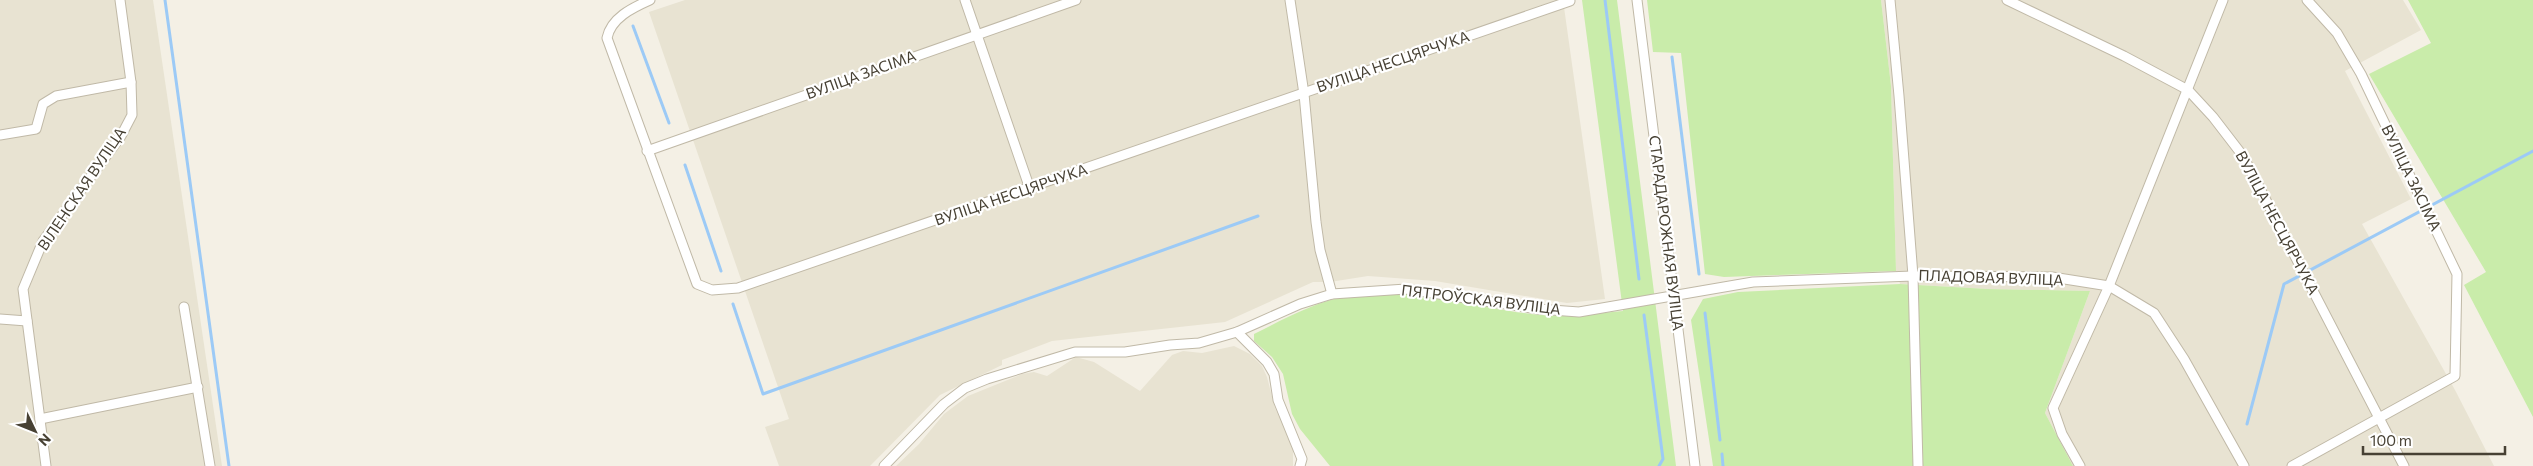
<svg xmlns="http://www.w3.org/2000/svg" width="2533" height="466" viewBox="0 0 2533 466" font-family="Commissioner,sans-serif">
<rect width="100%" height="100%" fill="#f4f0e5"/>
<g fill="#e8e3d2">
<path d="M 0,0 L 153,0 L 222,466 L 0,466 Z"/>
<path d="M 685,0 L 1563,0 L 1605,299 L 1567,303 L 1435,281 L 1368,276 L 1330,282 L 1313,282 L 1225,322 L 1052,341 L 1002,360 L 1002,365 L 940,395 L 870,466 L 779,466 L 765,427 L 789,419 L 649,12 Z"/>
<path d="M 1881,0 L 2403,0 L 2421,30 L 2345,71 L 2411,199 L 2362,224 L 2455,390 L 2494,466 L 2073,466 L 2045,413 L 2090,291 L 1988,289 L 1900,284 L 1896,271 L 1891,86 Z"/>
<path d="M 1234,346 L 1250,354 L 1262,366 L 1267,377 L 1275,408 L 1293,445 L 1293,466 L 896,466 L 919,444 L 944,414 L 968,396 L 1022,374 L 1034,372 L 1047,376 L 1076,357 L 1094,362 L 1140,391 L 1172,355 L 1183,351 L 1202,353 Z"/>
</g>
<g fill="#c9ecaa">
<path d="M 1582,0 L 1617,0 L 1676,466 L 1330,466 L 1300,429 L 1292,414 L 1283,374 L 1272,357 L 1254,341 L 1254,334 C 1288,317 1316,301 1353,295 C 1413,285 1472,307 1531,314 C 1562,318 1592,314 1623,311 Z"/>
<path d="M 1647,0 L 1881,0 L 1891,86 L 1896,271 L 1724,277 L 1705,274 L 1681,53 L 1653,52 Z"/>
<path d="M 2408,0 L 2533,0 L 2533,417 L 2464,285 L 2486,272 L 2369,74 L 2431,43 Z"/>
<path d="M 1900,284 L 1988,289 L 2090,291 L 2045,413 L 2073,466 L 1713,466 L 1691,320 L 1703,299 L 1738,292 Z"/>
</g>
<g fill="none" stroke-linecap="round" stroke-linejoin="round">
<g stroke="#9ccaf6" stroke-width="3">
<path d="M 165,0 L 229,466"/>
<path d="M 1605,0 L 1639,279"/>
<path d="M 633,26 L 669,123"/>
<path d="M 1672,57 L 1699,274"/>
<path d="M 685,165 L 721,271"/>
<path d="M 733,304 L 763,394 L 1258,216"/>
<path d="M 1705,313 L 1720,440"/>
<path d="M 1644,315 L 1663,459 L 1659,466"/>
<path d="M 2247,424 L 2284,284 L 2533,151"/>
<path d="M 1722,454 L 1723,466"/>
</g>
<g stroke="#c0b9a7" stroke-width="11">
<g id="minor">
<path d="M 650,0 C 632,8 611,18 607,38 L 697,284 L 712,290 L 738,288 L 1570,1"/>
<path d="M 965,0 L 1030,189"/>
<path d="M 1290,0 L 1304,94 L 1316,222 L 1320,250 L 1332,294"/>
<path d="M 1637,0 L 1695,466"/>
<path d="M 1890,0 L 1899,96 L 1913,276 L 1918,466"/>
<path d="M 2007,0 L 2124,56 L 2188,90 L 2213,117 L 2243,156 L 2404,466"/>
<path d="M 0,135 L 36,129 L 43,104 L 56,96 L 131,82"/>
<path d="M 647,151 L 1076,0"/>
<path d="M 184,307 L 210,466"/>
<path d="M 0,319 L 27,321"/>
<path d="M 1237,332 L 1267,362 L 1274,374 L 1278,400 L 1302,459 L 1300,466"/>
<path d="M 40,419 L 198,387"/>
<path d="M 46,466 L 23,289 L 43,241 L 121,136 L 132,115 L 131,82 L 120,0"/>
<path d="M 884,466 L 944,404 L 965,388 L 987,379 L 1075,352 L 1125,352 L 1170,345 L 1199,343 L 1237,332 L 1300,304 L 1332,294 L 1406,289 L 1538,309 L 1579,312 L 1753,282 L 1913,276 L 2052,277 L 2109,286 L 2154,313 L 2184,359 L 2244,466"/>
<path d="M 2080,466 L 2062,434 L 2053,408 L 2109,286 L 2223,0"/>
<path d="M 2292,466 L 2455,376 L 2457,274 L 2361,74 L 2337,33 L 2307,0"/>
</g>
</g>
<use href="#minor" stroke="#fff" stroke-width="9"/>
</g>
<g text-anchor="middle" stroke-width="4.5" stroke-linejoin="round" paint-order="stroke">
<g font-size="15" fill="#474134" stroke="#fff">
<text transform="translate(1393 62) rotate(-19)" y="5">ВУЛІЦА НЕСЦЯРЧУКА</text>
<text transform="translate(861 75) rotate(-20)" y="5">ВУЛІЦА ЗАСІМА</text>
<text transform="translate(2411 178) rotate(64)" y="5">ВУЛІЦА ЗАСІМА</text>
<text transform="translate(82 189) rotate(-56)" y="5">ВІЛЕНСКАЯ ВУЛІЦА</text>
<text transform="translate(1011 195) rotate(-19)" y="5">ВУЛІЦА НЕСЦЯРЧУКА</text>
<text transform="translate(2277 223) rotate(62)" y="5">ВУЛІЦА НЕСЦЯРЧУКА</text>
<text transform="translate(1666 233) rotate(83)" y="5">СТАРАДАРОЖНАЯ ВУЛІЦА</text>
<text transform="translate(1991 278) rotate(2)" y="5">ПЛАДОВАЯ ВУЛІЦА</text>
<text transform="translate(1481 300) rotate(7)" y="5">ПЯТРОЎСКАЯ ВУЛІЦА</text>
</g>
</g>
<g transform="translate(35 431) rotate(133)" stroke="#ffffff" stroke-width="4" paint-order="stroke">
<path d="M0-4L9 19L0 12L-9 19Z" fill="#474134"/>
<text y="-8" font-size="14" font-weight="bold" text-anchor="middle" fill="#474134">N</text>
</g>
<path d="M2363 446v8h142v-8" fill="none" stroke="#474134" stroke-width="2.5"/>
<text x="2370" y="446" font-size="15" fill="#474134" stroke="#ffffff" stroke-width="4" paint-order="stroke">100 m</text>
</svg>
